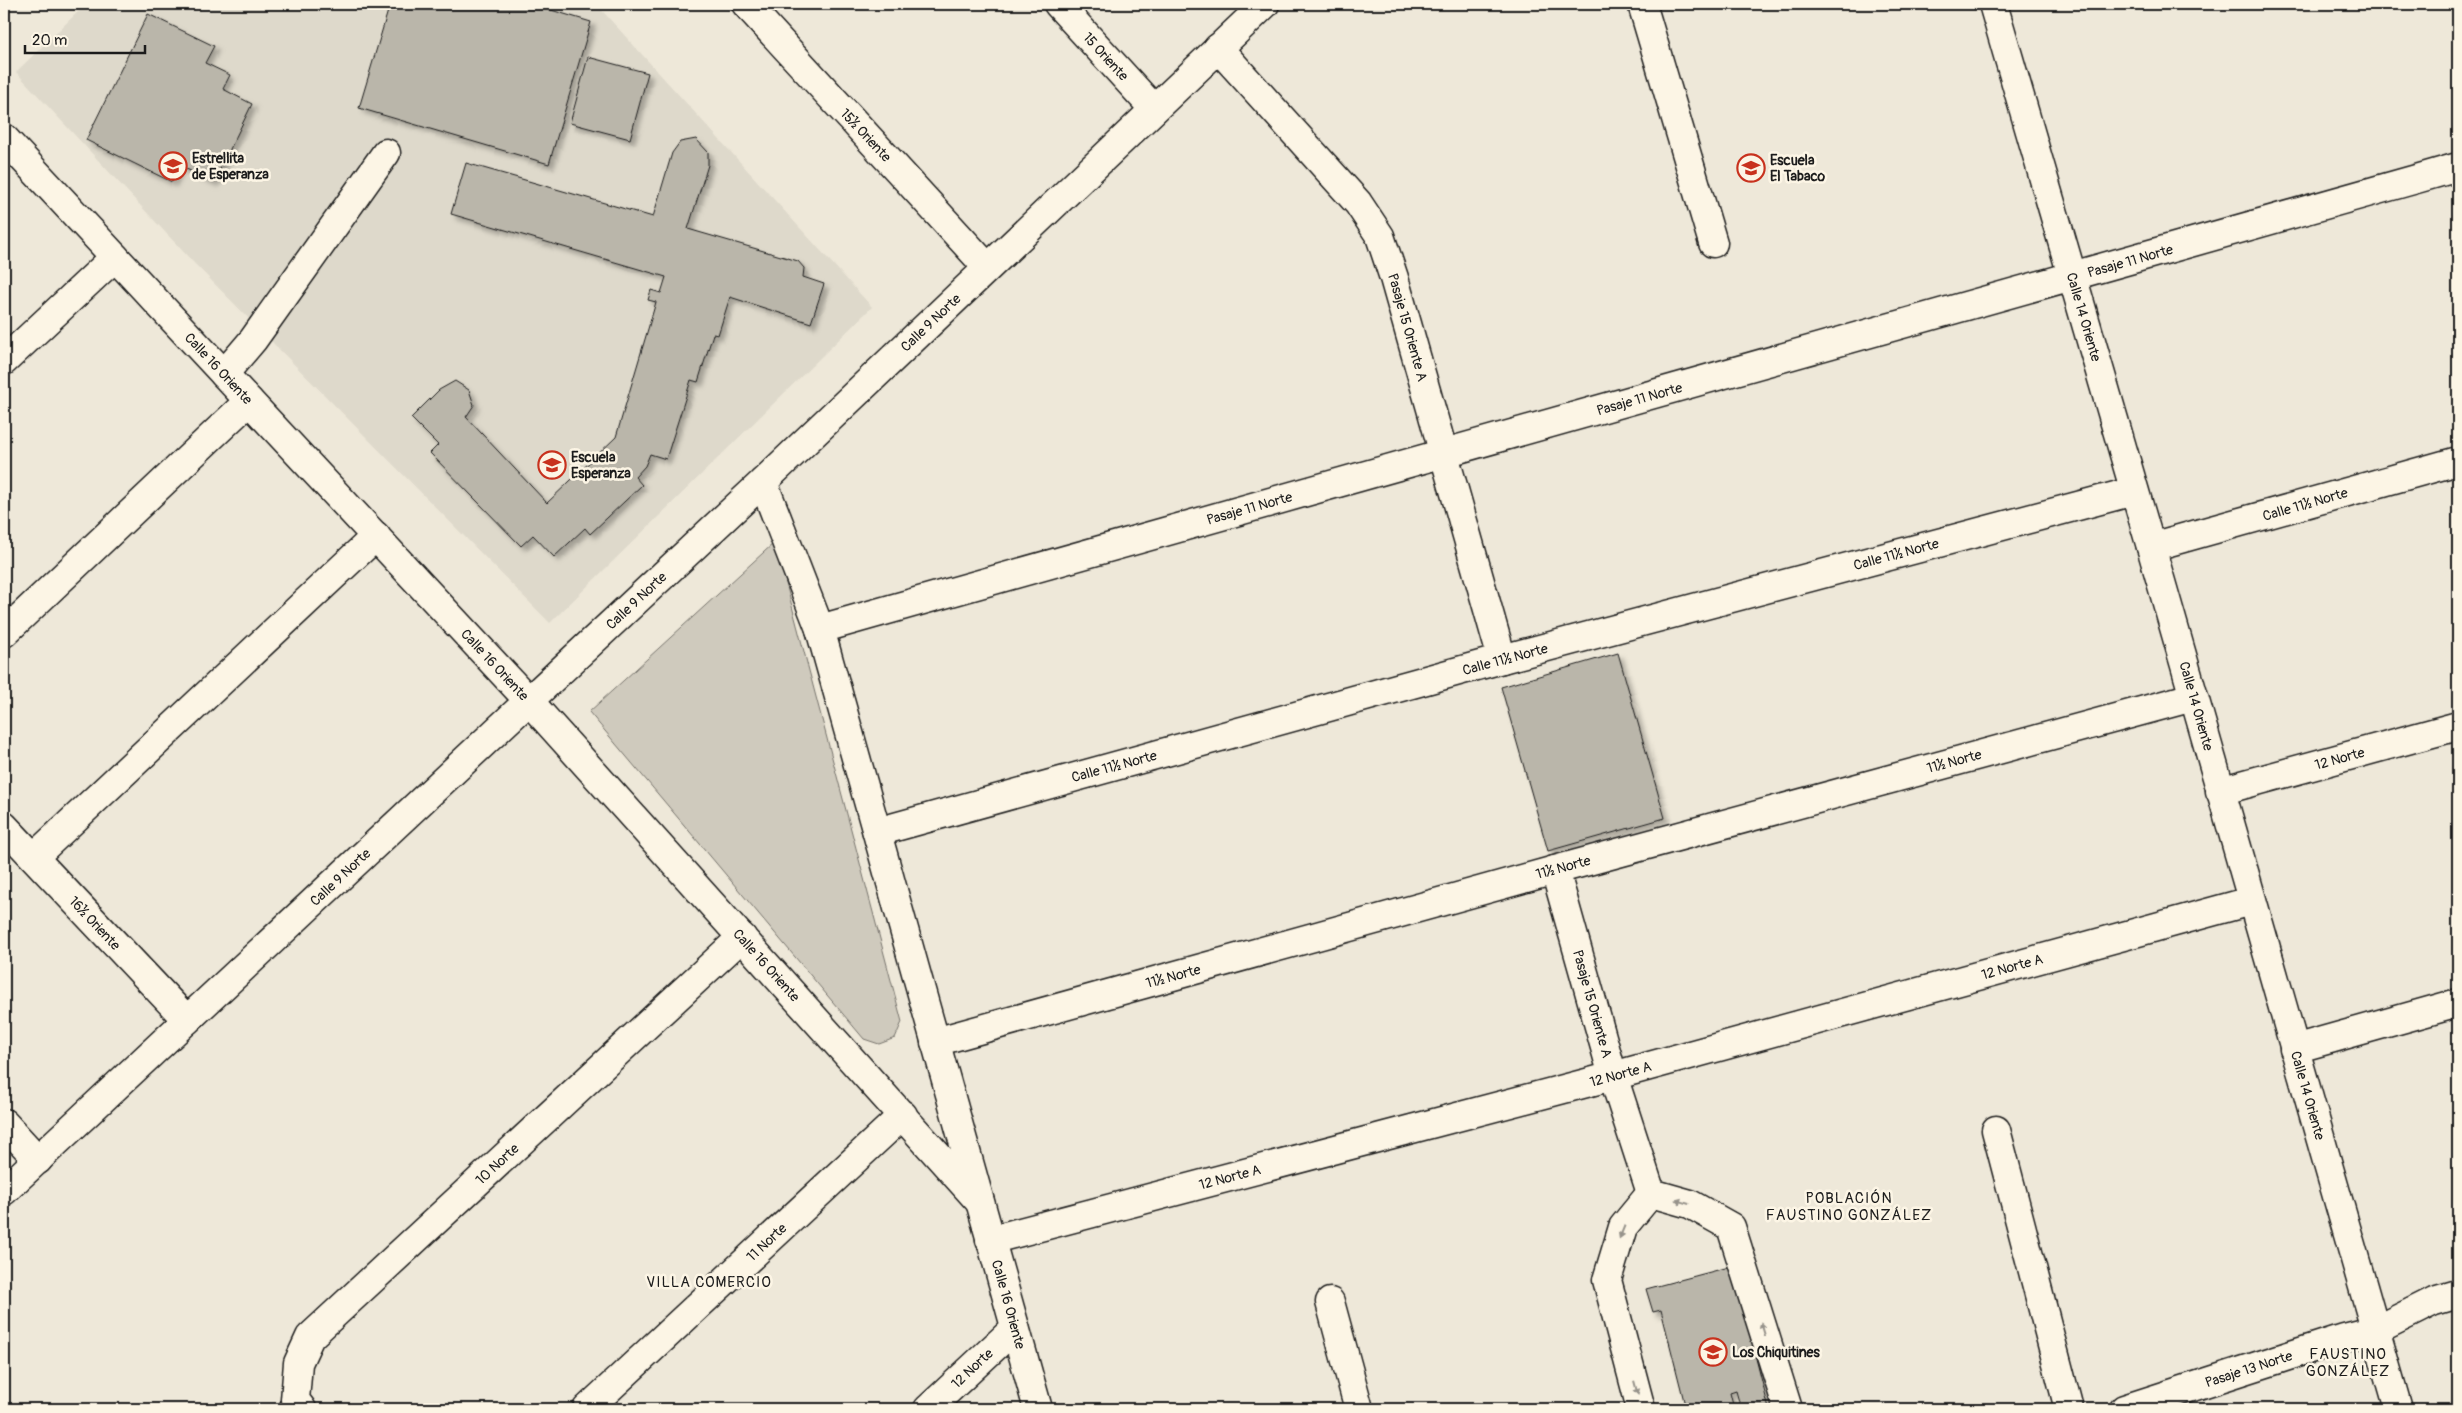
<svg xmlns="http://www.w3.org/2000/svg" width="2462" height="1413" viewBox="0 0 2462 1413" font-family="Pangolin,sans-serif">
<defs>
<filter id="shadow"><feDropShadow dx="4.5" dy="4.5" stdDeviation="2.5" flood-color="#0004"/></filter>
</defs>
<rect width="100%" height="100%" fill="#eee8d9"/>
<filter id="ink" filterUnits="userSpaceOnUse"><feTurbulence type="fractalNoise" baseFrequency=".02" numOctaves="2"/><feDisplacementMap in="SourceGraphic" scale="10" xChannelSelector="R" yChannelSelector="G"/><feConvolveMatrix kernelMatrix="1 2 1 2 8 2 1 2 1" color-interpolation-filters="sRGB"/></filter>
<g filter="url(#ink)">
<path fill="#ded9cb" d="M 86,4 L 596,4 L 872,307 L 550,623 L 192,261 L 16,72 Z"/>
<path fill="#cfcabd" stroke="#76736c" d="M 775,542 L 902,1022 L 895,1038 L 879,1044 L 864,1039 L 589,712 Z"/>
<g fill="#bab6aa" stroke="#1c1c1c" filter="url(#shadow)">
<path d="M 390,4 L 531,4 L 591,22 L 549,164 L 359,108 Z"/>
<path d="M 148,14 L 214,46 L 205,63 L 230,75 L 223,89 L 252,104 L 214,182 L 180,166 L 172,182 L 86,140 Z"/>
<path d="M 588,57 L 648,73 L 630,139 L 570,123 Z"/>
<path d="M 696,139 L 708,152 L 708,165 L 688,229 L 798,261 L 804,268 L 803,277 L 824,284 L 811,323 L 730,297 L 718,335 L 713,334 L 698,382 L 691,380 L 666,459 L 650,454 L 645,466 L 635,477 L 642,485 L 590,534 L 585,528 L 554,557 L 533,535 L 521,546 L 430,453 L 438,445 L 411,418 L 439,390 L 455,381 L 469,390 L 474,405 L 466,417 L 547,503 L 616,437 L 656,302 L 648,300 L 651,290 L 661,293 L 666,277 L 451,214 L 466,163 L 653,217 L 672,153 L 680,142 Z"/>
<path d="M 1618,653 L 1665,818 L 1548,851 L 1501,687 Z"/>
<path d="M 1729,1267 L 1735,1288 L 1755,1283 L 1741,1300 L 1769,1409 L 1741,1409 L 1736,1391 L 1730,1393 L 1734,1409 L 1686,1409 L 1661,1310 L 1653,1312 L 1646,1289 Z"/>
</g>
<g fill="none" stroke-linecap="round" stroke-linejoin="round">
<g stroke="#1c1c1c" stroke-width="31">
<g id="minor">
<path d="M 746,4 L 987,267"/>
<path id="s1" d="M 1058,4 L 1154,109"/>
<path d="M 1642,4 L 1713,243"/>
<path id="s2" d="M 1993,4 L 2151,547 L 2398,1409"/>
<path id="s3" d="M 1218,48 L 1358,203 L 1380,236 L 1394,278 L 1502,659"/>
<path id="s4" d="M 4,138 L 529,701 L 978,1200"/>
<path d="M 4,361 L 115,257"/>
<path d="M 224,374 L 253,340 L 386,153"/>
<path id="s5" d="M 763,482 L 820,629 L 1038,1409"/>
<path d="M 2151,547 L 2458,461"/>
<path id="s6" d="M 820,629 C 1366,474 1913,324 2458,167"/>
<path d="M 4,633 L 249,401"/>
<path id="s7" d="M 2220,791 L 2458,726"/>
<path d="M 4,826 L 187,1020"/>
<path d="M 877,832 L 1502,659 L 2134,491"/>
<path d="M 34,857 L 376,536"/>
<path id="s8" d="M 1555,870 L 1613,1076 L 1651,1193"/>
<path d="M 935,1042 L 1555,870 L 2193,697"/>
<path d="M 2294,1049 L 2458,1003"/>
<path d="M 4,1123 L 38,1160"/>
<path d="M 1996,1130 L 2069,1409"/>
<path id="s9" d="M 4,1191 L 763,482 L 1265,4"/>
<path d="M 1651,1193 L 1690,1204 L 1731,1227 L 1788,1409"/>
<path id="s10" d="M 990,1240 L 1613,1076 L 2251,901"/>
<path d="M 1330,1302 L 1359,1409"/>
<path id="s11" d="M 302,1409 L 295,1400 L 298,1363 L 310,1337 L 742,937"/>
<path id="s12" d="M 587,1409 L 903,1115"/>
<path id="s13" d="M 928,1409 L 1015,1328"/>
<path d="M 1641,1409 L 1607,1280 L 1623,1227 L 1651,1193"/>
<path id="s14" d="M 2124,1409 L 2344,1338 L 2376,1330 L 2434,1301 L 2458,1294"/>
</g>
</g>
<use href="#minor" stroke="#fcf5e5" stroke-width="28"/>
</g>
<defs><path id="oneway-solid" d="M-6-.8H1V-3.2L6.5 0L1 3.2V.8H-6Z" transform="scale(1.25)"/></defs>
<g fill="#97938b">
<use href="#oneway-solid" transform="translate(1682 1202) rotate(-164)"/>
<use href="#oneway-solid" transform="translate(1622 1232) rotate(112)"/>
<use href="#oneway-solid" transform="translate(1763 1329) rotate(-107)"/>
<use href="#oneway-solid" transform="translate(1636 1388) rotate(75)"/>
</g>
</g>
<defs>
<g id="school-ring" transform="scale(1.4375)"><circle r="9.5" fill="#fcf5e5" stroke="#c8321e" stroke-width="1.5"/><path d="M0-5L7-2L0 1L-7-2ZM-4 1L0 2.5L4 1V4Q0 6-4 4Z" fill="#c8321e"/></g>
</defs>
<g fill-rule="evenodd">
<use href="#school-ring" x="173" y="166"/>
<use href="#school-ring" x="1751" y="168"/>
<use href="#school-ring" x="552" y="465"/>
<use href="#school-ring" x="1713" y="1352"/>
</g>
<g text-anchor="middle" stroke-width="5" stroke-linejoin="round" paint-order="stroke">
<g font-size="14" fill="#1c1c1c" stroke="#fcf5e5">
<text dy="5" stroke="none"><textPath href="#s1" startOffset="71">15 Oriente</textPath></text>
<text transform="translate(866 135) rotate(47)" y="5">15½ Oriente</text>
<text dy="5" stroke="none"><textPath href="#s6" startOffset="1361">Pasaje 11 Norte</textPath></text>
<text dy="5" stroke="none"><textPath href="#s2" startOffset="326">Calle 14 Oriente</textPath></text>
<text dy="5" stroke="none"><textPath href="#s9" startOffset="1270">Calle 9 Norte</textPath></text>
<text dy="5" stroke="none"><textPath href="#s3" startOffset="344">Pasaje 15 Oriente A</textPath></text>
<text dy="5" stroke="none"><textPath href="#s4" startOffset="315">Calle 16 Oriente</textPath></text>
<text dy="5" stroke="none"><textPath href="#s6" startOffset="851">Pasaje 11 Norte</textPath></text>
<text transform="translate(2305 504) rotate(-16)" y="5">Calle 11½ Norte</text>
<text dy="5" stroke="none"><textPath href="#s6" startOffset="446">Pasaje 11 Norte</textPath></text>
<text transform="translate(1896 554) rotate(-15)" y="5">Calle 11½ Norte</text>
<text dy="5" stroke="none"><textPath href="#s9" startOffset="865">Calle 9 Norte</textPath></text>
<text transform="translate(1505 659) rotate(-15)" y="5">Calle 11½ Norte</text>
<text dy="5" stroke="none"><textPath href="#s4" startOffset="720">Calle 16 Oriente</textPath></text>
<text dy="5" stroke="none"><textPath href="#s2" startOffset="731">Calle 14 Oriente</textPath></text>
<text dy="5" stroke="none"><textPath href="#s7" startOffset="124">12 Norte</textPath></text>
<text transform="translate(1954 761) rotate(-15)" y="5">11½ Norte</text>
<text transform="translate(1114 766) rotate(-15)" y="5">Calle 11½ Norte</text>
<text transform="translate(1563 867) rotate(-15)" y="5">11½ Norte</text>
<text dy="5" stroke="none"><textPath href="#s9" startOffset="460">Calle 9 Norte</textPath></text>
<text transform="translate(95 923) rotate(47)" y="5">16½ Oriente</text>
<text dy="5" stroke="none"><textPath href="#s4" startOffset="1125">Calle 16 Oriente</textPath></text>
<text dy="5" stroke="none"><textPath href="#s10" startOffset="1058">12 Norte A</textPath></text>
<text transform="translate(1173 976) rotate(-15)" y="5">11½ Norte</text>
<text dy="5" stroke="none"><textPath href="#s8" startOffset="139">Pasaje 15 Oriente A</textPath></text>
<text dy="5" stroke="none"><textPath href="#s10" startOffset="652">12 Norte A</textPath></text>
<text dy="5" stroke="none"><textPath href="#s2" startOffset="1136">Calle 14 Oriente</textPath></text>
<text dy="5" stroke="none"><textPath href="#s11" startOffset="332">10 Norte</textPath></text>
<text dy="5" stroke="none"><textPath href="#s10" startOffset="248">12 Norte A</textPath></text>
<text dy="5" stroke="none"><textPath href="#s12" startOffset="245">11 Norte</textPath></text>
<text dy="5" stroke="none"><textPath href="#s5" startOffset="859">Calle 16 Oriente</textPath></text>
<text dy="5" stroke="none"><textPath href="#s13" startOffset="60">12 Norte</textPath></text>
<text dy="5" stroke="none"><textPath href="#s14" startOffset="131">Pasaje 13 Norte</textPath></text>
</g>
<g font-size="14" font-weight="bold" fill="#1c1c1c" stroke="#fcf5e5" text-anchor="start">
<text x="192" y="163">Estrellita<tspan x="192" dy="16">de Esperanza</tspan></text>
<text x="1770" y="165">Escuela<tspan x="1770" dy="16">El Tabaco</tspan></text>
<text x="571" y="462">Escuela<tspan x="571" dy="16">Esperanza</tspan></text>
<text x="1732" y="1357">Los Chiquitines</text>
</g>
<g font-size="15" letter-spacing="1" fill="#1c1c1c" stroke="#fcf5e5">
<text x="1849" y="1203">POBLACIÓN<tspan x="1849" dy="17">FAUSTINO GONZÁLEZ</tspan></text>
<text x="709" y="1287">VILLA COMERCIO</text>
<text x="2348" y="1359">FAUSTINO<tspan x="2348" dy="17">GONZÁLEZ</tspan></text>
</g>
</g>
<rect width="2462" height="1413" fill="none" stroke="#fcf5e5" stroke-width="20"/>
<rect x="10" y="10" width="2442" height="1393" fill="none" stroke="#1c1c1c" stroke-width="2" filter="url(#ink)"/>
<path d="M25 45v8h120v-8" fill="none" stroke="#1c1c1c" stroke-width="2.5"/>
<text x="32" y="45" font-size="15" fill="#1c1c1c" stroke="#fcf5e5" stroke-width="4" paint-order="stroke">20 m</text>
</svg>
